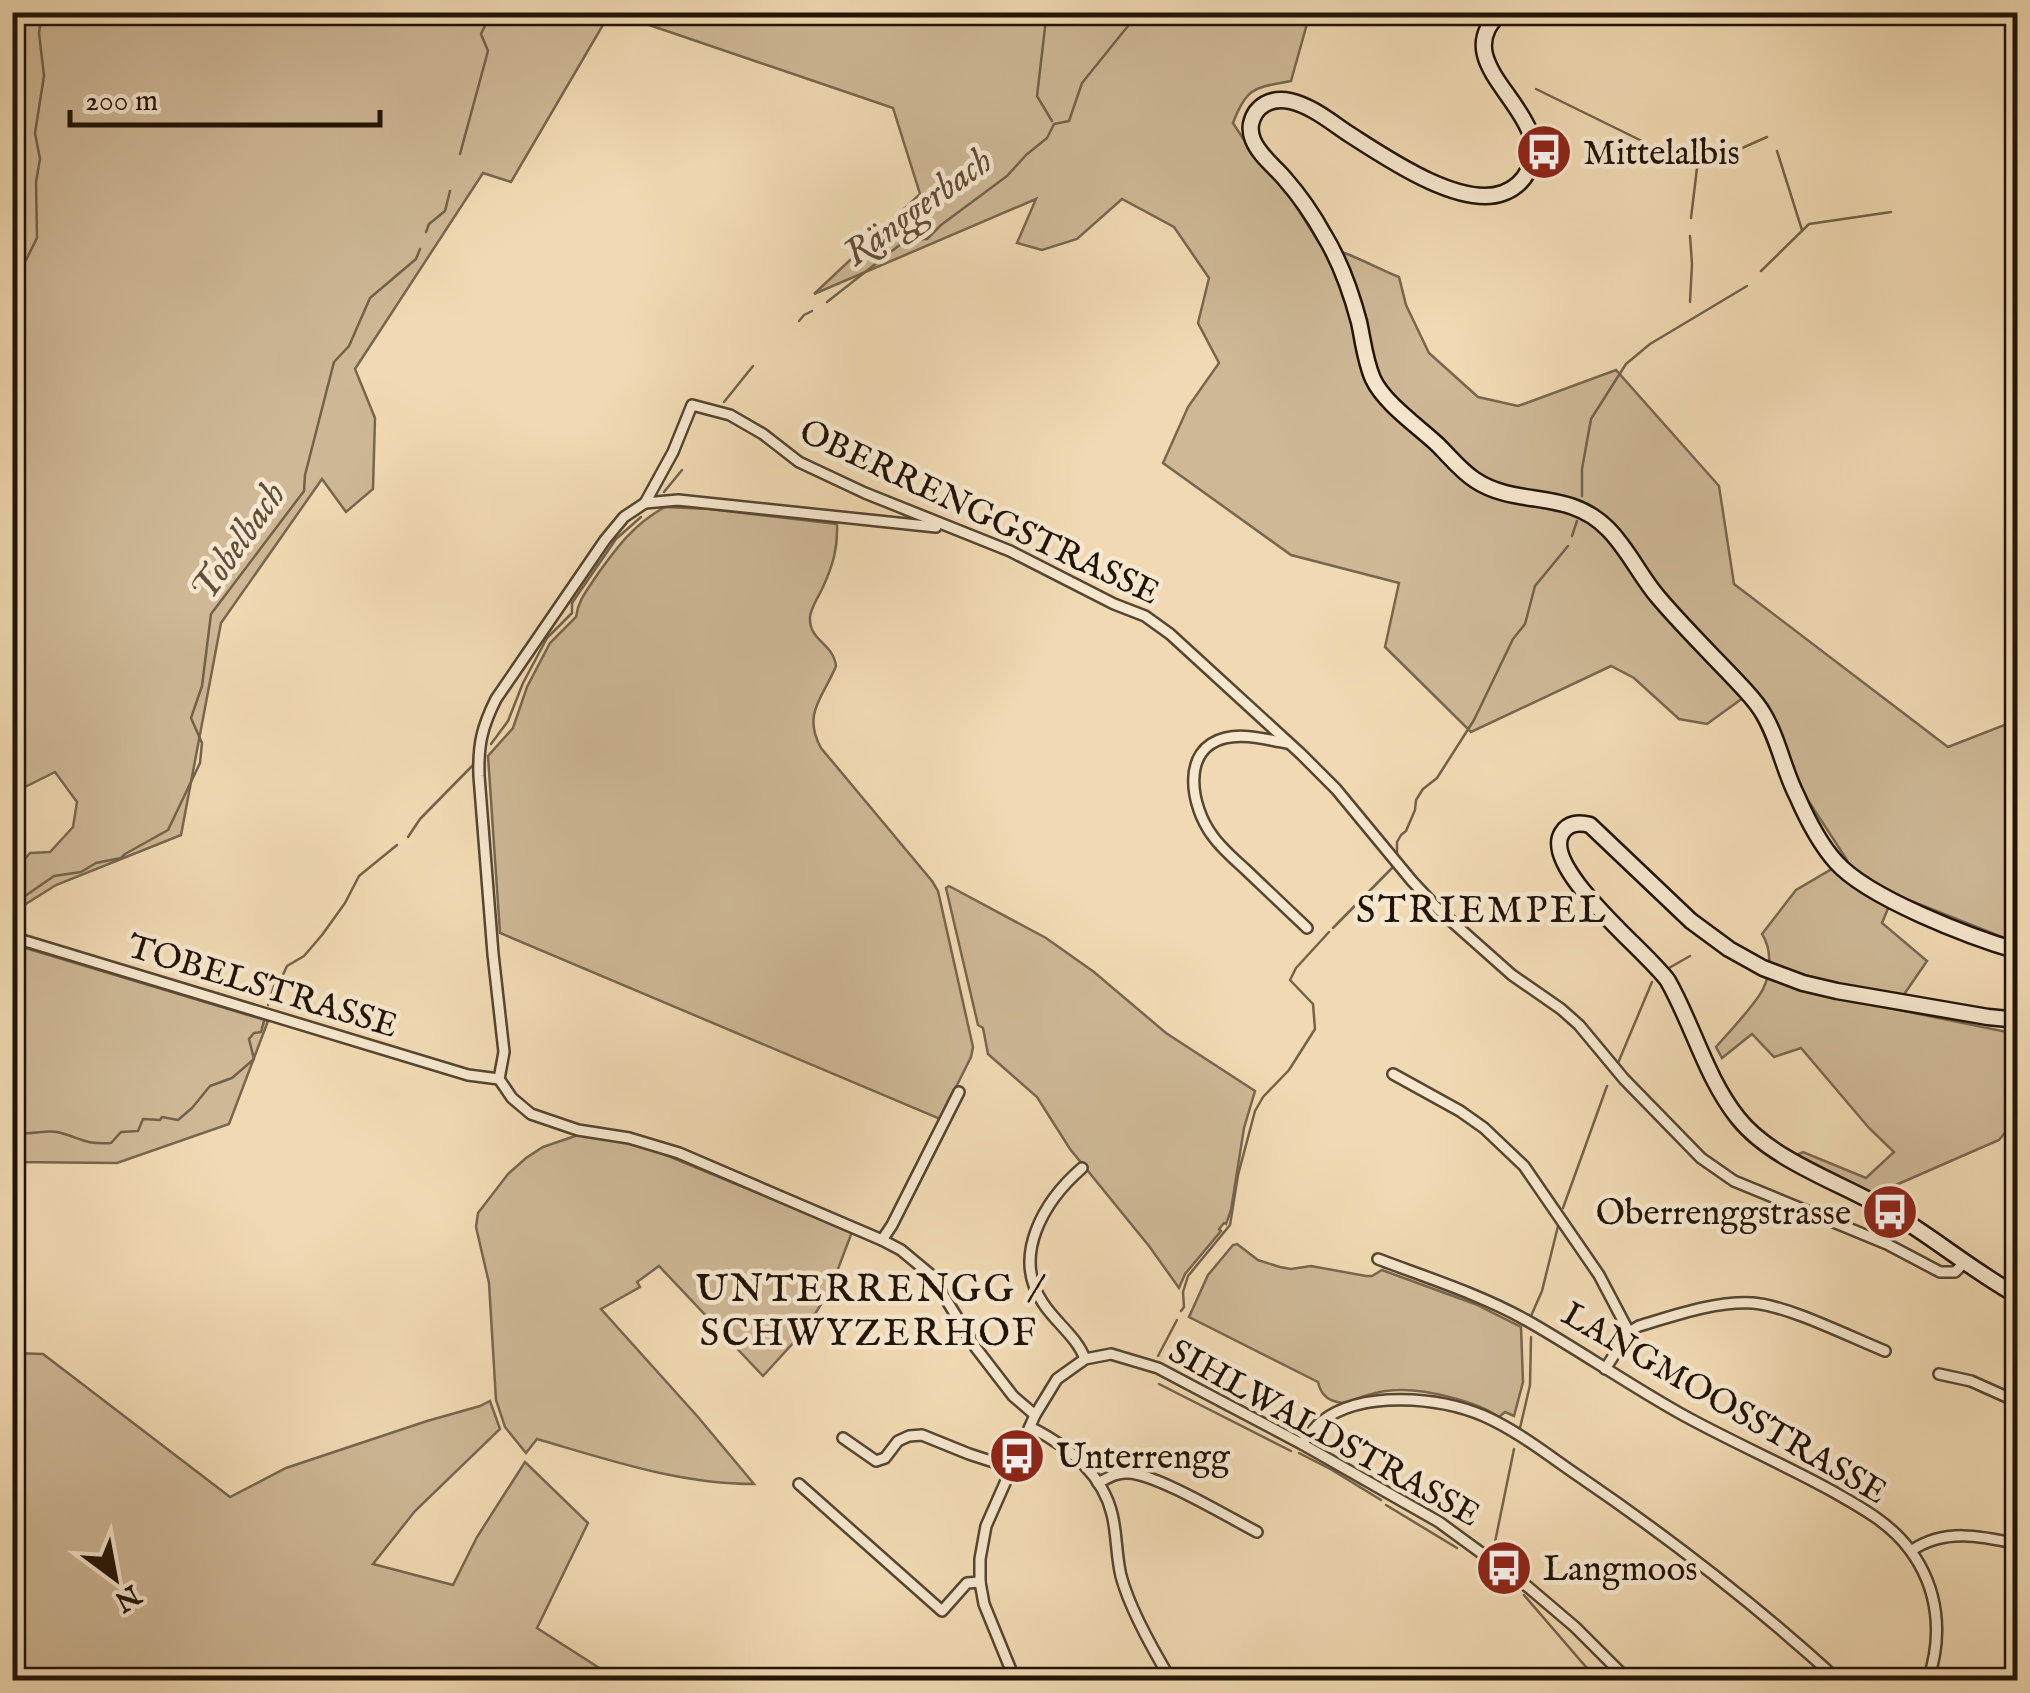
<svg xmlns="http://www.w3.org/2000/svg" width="2030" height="1693" viewBox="0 0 2030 1693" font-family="'IM FELL English',serif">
<rect width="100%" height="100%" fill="#f1dab3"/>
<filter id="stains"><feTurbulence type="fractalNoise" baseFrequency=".002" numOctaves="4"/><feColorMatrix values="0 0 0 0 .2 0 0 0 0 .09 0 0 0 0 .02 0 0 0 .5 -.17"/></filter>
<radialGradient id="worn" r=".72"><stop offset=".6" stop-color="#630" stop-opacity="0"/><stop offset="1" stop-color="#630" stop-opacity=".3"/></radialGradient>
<g fill="#ceb896" stroke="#78664e" stroke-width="2.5">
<path d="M 13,12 L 610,13 L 511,182 L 483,173 L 355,369 L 375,418 L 373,489 L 346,512 L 322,479 L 221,623 L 181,835 L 56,885 L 13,912 L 13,873 L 30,853 L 50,852 L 73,827 L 77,802 L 55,772 L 25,787 L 13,801 Z"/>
<path d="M 614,13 L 1310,13 L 1291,81 C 1255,88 1247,86 1233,123 L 1257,160 L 1287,192 L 1322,247 C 1349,251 1373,267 1399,277 L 1406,305 L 1429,353 L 1478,397 L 1518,406 L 1616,370 L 1719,486 L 1734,584 L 1948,747 L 2017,720 L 2017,943 L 1894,894 L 1882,923 L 1927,961 L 1894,1009 L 2017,1034 L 2017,1118 L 1999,1140 L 1873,1195 L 1796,1155 L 1803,1152 L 1866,1178 L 1894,1152 L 1869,1128 L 1801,1048 L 1774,1057 L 1752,1034 L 1722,1058 L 1716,1047 C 1728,1033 1756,1004 1763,989 C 1771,973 1772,949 1762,934 L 1796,890 L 1847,860 L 1798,785 L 1772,713 L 1754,690 L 1707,724 L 1679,719 L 1634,678 L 1611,666 L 1471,732 L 1385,647 L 1399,583 L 1291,555 L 1163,463 L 1188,407 L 1219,363 L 1198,323 L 1209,278 L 1174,227 L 1122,199 L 1077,239 L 1042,250 L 1017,243 L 1036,199 L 814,294 L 920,194 L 893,108 Z"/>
<path d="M 665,507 L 710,509 L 837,524 C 838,548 833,565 823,587 C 819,596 811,607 810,617 C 809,642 833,642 836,666 C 823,698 802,713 821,748 L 932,881 L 938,891 L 973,1047 L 971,1057 L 940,1119 L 500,933 L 488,756 L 513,728 L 527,687 L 550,643 L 576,617 C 578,600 588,589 597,575 C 617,547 634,524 665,507 Z"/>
<path d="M 949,886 L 1046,938 L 1094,972 L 1166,1033 L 1255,1091 L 1244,1128 L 1231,1210 L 1226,1224 L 1224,1223 L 1219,1229 L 1221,1231 L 1185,1274 L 1179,1288 L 1149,1246 L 1070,1149 L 1037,1097 L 988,1054 L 983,1028 L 978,1025 L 946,888 Z"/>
<path d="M 12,944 L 268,1021 L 229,1124 L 117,1163 L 13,1162 Z"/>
<path d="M 578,1135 L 589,1135 L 649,1148 L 852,1232 L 830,1290 L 805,1330 L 763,1376 L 659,1266 L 637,1282 L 640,1287 L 601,1309 L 698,1417 L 754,1484 C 679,1484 609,1460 537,1439 L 526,1453 L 505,1427 L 496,1400 L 489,1283 L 476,1227 L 478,1213 L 508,1174 L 526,1158 L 543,1147 Z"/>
<path d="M 1237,1244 L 1258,1260 L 1280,1267 L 1291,1269 L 1311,1266 L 1366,1276 L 1372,1276 L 1382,1270 L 1475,1304 L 1521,1327 L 1523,1382 L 1514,1416 L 1505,1412 L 1499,1417 C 1476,1401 1426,1389 1398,1390 C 1379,1390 1360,1398 1342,1403 C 1329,1401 1321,1396 1318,1382 L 1189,1317 L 1208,1275 L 1233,1245 Z"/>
<path d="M 13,1353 L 43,1354 L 230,1497 L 286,1468 L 427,1421 L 480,1406 L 490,1401 L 500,1429 L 415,1511 L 373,1564 L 453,1585 L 477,1537 L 525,1462 L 588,1523 L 537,1628 L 618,1680 L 13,1680 Z"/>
</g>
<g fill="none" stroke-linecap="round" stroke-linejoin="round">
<g stroke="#73624a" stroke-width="2.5">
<path d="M 1045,12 L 1046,19 L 1037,96 L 1052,121"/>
<path d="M 1536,89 L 1697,168"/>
<path d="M 1777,151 L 1802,230"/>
<path d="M 460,154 L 488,51 L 481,34 L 490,15 L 489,12"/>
<path d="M 1691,218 L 1697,168 L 1767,137"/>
<path d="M 426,232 L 429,224 L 445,211 L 450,191"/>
<path d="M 1761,271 L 1809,224 L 1891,212"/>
<path d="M 12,288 L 37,238 L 36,182 L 40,159 L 35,133 L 44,76 L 39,33 L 42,12"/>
<path d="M 827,302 L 906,240 L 927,239 L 941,225 L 1007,176 L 1026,155 L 1047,138 L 1054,124 L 1069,121 L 1082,83 L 1132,21 L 1143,12"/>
<path d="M 1690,302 L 1692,264 L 1690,236"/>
<path d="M 799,321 L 804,315 L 812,311"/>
<path d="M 724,402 L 753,366"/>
<path d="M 664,492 L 682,470"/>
<path d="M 1582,496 L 1582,469 L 1591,419 L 1626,364 L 1650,344 L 1747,286"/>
<path d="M 1572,536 L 1577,521"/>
<path d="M 491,744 L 508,721 L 523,683 L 547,638 L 572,613 L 572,603 L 616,539 L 641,517"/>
<path d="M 408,837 L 420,819 L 474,764"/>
<path d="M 1397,854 L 1397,842 L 1401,835 L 1406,831 L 1415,810 L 1416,800 L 1423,789 L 1437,778 L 1474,720 L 1513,639 L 1525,624 L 1535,586 L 1568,546"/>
<path d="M 12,905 L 54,876 L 81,872 L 96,863 L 121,858 L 125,854 L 168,830 L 200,763 L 202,743 L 191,718 L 202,686 L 211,614 L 304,491 L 305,475 L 334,362 L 349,346 L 370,298 L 416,259 L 420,249"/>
<path d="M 1333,928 L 1392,868"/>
<path d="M 1669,968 L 1690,956"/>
<path d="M 268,1005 L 274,986 L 281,979 L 287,966 L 304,956 L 322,935 L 345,903 L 359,876 L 397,845"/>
<path d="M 1618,1063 L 1652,982"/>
<path d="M 12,1123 L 24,1133 C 35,1134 46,1130 57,1132 C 79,1137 84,1145 111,1143 L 121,1132 L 138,1131 L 143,1119 L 160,1120 L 162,1117 L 178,1120 L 192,1108 L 210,1086 L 232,1078 L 254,1059 L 249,1039 L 254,1033 L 261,1032 L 264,1021"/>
<path d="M 1563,1208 L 1607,1086"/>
<path d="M 1181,1311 L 1184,1307 L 1183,1292 L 1188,1276 L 1230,1225 L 1238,1175 L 1255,1111 L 1263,1097 L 1289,1070 L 1315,1029 L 1313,1004 L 1290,980 L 1296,968 L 1329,932"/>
<path d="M 1531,1316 L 1542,1291 L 1558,1226"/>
<path d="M 1158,1356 L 1177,1320"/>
<path d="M 1159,1384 L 1291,1451"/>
<path d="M 1520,1428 L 1530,1385 L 1531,1337"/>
<path d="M 1299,1453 L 1332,1470 L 1381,1500"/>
<path d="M 1386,1505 L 1457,1548"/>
<path d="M 1494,1547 L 1514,1449"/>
<path d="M 1524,1595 L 1586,1667 L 1604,1680"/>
</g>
<g stroke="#554531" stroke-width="14">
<g id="street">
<path d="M 645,503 L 678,500 L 936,527"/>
<path d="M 1287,743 C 1267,740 1245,733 1225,738 C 1180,749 1191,807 1212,835 C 1221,848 1233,858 1245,869 C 1265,888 1286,908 1307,928"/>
<path d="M 12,937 L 468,1075 L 499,1079"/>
<path d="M 1393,1074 L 1460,1111 L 1484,1128 L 1524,1166 L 1599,1275 L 1629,1332"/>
<path d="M 499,1079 L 504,1052 L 493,954 L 479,776 C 478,744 482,727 496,699 L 605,540 L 624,517 L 645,503 L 673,452 L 692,405 L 730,415 L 763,434 L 799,462 L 865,493 L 1010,551 L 1114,604 L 1145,616 L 1170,634 L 1301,754 L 1336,789 L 1412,881 L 1440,911 L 1512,975 L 1561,1009 L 1579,1025 L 1624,1079 L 1701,1158 L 1734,1181 L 1887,1244 L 1940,1272 L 1955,1272 L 1964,1263"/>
<path d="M 499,1079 L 512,1098 L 531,1114 L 578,1130 L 629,1138 L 679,1153 L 882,1240 L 901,1250 L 931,1275 L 976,1348 L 1013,1396 L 1035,1415"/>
<path d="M 1082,1168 C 1044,1201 1011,1256 1043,1303 C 1055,1322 1077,1337 1085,1359"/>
<path d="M 882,1240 L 892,1225 L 959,1092"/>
<path d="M 1378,1259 C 1428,1278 1479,1294 1526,1320 C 1579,1350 1629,1385 1683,1415 C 1732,1442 1783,1464 1832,1491 C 1862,1508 1890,1523 1910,1550 C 1939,1589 1943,1636 1928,1680"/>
<path d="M 1605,1369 L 1629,1332 L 1639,1326 C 1676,1315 1715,1301 1753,1303 C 1789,1306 1850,1337 1885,1351"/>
<path d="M 1939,1374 L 1971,1381 L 2018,1402"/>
<path d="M 1030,1427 C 1066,1445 1102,1473 1112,1514 C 1117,1534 1116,1555 1121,1576 C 1130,1610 1153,1650 1171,1680"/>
<path d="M 843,1438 L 876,1461 L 885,1458 L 898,1441 L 909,1436 L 922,1435 L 969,1454 L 1012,1468"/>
<path d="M 1302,1444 C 1308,1436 1314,1428 1322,1421 C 1363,1390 1439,1397 1484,1416 C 1518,1431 1549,1456 1580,1477 C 1671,1539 1757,1606 1838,1680"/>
<path d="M 1098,1483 C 1108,1478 1117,1472 1128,1473 C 1157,1474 1228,1517 1257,1532"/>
<path d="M 799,1484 L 942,1611 L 967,1583 L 980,1582"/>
<path d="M 1911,1551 C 1944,1528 1981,1536 2018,1544"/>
<path d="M 1015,1680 L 984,1604 L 980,1582 L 980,1559 L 986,1526 L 1035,1415 L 1057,1379 L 1085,1359 L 1111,1354 L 1158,1368 L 1302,1444 L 1439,1522 L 1528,1587 L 1575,1627 L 1628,1680"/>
</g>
</g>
<g stroke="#211306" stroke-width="19">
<g id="secondary">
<path d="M 1501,12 C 1441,66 1559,112 1528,171 C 1523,181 1514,189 1503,193 C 1460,209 1385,157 1349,134 C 1331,122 1312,106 1290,101 C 1272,97 1255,105 1251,124 C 1250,130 1251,135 1253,140 C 1259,155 1275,167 1285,179 C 1300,196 1313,215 1324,235 C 1340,261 1351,292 1359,322 C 1363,340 1365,361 1373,379 C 1384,403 1419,427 1438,445 C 1450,457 1461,471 1475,480 C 1517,508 1568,488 1608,529 C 1628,549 1640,576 1658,597 C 1680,623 1704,647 1728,672 C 1739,684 1752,696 1761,710 C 1778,736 1783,769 1797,796 C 1807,819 1819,843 1836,862 C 1868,898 1970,937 2018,951"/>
<path d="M 2018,1020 L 1988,1017 L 1837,991 L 1803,983 L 1763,968 L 1729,949 L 1691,921 L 1590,825 C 1579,822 1568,823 1562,833 C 1540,868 1649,953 1668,981 C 1693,1025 1706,1078 1738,1118 C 1772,1161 1842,1183 1889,1211 C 1933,1237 1973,1271 2018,1296"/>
</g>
</g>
<use href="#street" stroke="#f6e7ce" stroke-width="9"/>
<use href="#secondary" stroke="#f6e7ce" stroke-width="14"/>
</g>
<defs>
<g id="bus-disc" transform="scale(2.875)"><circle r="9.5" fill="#8f2418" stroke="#f6e7ce"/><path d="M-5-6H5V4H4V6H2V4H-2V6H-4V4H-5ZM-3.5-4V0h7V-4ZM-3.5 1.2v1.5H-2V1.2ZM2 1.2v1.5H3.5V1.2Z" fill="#fff"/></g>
</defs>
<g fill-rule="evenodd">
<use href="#bus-disc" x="1544" y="152"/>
<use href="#bus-disc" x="1890" y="1212"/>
<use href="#bus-disc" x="1017" y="1456"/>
<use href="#bus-disc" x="1504" y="1568"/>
</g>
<g text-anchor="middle" stroke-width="9" stroke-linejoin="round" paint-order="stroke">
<g font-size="35" fill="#211306" stroke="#f6e7ce" text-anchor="start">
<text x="1583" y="164">Mittelalbis</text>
<text x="1851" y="1224" text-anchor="end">Oberrenggstrasse</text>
<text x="1056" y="1468">Unterrengg</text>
<text x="1543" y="1580">Langmoos</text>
</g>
<g font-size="35" fill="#211306" stroke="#f6e7ce">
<text transform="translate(980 511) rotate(25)" y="12">OBERRENGGSTRASSE</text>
<text transform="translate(263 985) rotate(17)" y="12">TOBELSTRASSE</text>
<text transform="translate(1725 1402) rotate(30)" y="12">LANGMOOSSTRASSE</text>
<text transform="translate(1325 1432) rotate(29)" y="12">SIHLWALDSTRASSE</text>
</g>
<g font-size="38" font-style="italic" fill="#5f4e39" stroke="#f6e7ce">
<text transform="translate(917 206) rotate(-36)" y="13">Ränggerbach</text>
<text transform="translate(237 541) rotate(-55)" y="13">Tobelbach</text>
</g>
<g font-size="38" letter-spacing="2.5" fill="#211306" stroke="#f6e7ce">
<text x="1482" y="922">STRIEMPEL</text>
<text x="869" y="1301">UNTERRENGG /<tspan x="869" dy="44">SCHWYZERHOF</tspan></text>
</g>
</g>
<rect width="2030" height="1693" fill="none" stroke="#f1dab3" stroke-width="50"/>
<rect x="15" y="15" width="2000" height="1663" fill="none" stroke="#211306" stroke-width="5"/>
<rect x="25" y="25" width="1980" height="1643" fill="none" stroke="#211306" stroke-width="2.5"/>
<g transform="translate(115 1578) rotate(148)" stroke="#f6e7ce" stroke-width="8" paint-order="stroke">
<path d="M0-8L18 38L0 25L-18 38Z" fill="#211306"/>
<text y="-15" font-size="28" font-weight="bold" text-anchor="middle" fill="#211306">N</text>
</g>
<path d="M70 110v15h310v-15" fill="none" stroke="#211306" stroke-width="5"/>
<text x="85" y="110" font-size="30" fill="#211306" stroke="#f6e7ce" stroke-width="8" paint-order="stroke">200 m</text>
<rect width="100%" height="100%" filter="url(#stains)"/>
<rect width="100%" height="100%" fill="url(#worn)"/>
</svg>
